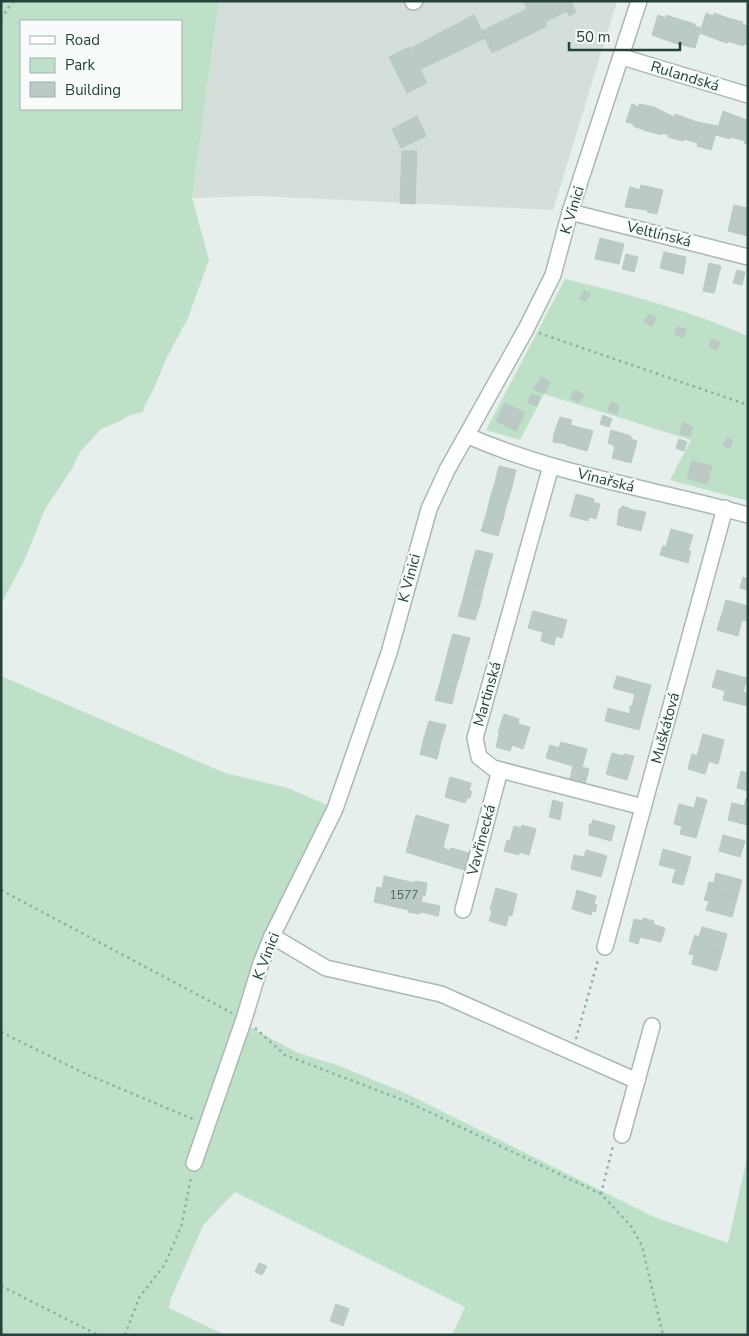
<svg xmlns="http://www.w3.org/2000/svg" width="749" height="1336" viewBox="0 0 749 1336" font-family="'Nunito Sans',sans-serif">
<rect width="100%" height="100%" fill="#e6efeb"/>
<path fill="#d4dfda" d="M 219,1 L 617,1 L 553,210 L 259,196 L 192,198 Z"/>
<g fill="#bfe0c8" fill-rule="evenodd">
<path d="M 1,1 L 219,1 L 192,198 L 209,260 L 188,318 L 167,357 L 154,388 L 144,407 L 143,412 L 130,415 L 118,422 L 101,429 L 80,452 L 73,467 L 45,509 L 24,561 L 1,604 ZM 21,21 L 181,21 L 181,109 L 21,109 Z"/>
<path d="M 565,279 C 628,294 688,310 748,336 L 748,501 L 670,480 L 691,440 L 544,394 L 520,440 L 486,430 Z"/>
<path d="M 1,676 L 225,773 L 288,788 L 327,805 L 267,927 L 235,1019 L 298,1053 L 337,1065 L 405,1093 L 654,1217 L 728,1243 L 748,1153 L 748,1335 L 452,1335 L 465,1307 L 235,1192 L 204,1224 L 171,1298 L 169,1308 L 225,1335 L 1,1335 Z"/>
</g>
<g fill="#bbcac4" stroke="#b8c9c2">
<path d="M 523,1 L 571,1 L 576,12 L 569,16 L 567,11 L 545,22 L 547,26 L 492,53 L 482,31 L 527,9 Z"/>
<path d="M 706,13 L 713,16 L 714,13 L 728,18 L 721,41 L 700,33 Z"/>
<path d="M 474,15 L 485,38 L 421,69 L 411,48 Z"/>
<path d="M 658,15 L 666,18 L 666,15 L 681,20 L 674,43 L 652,35 Z"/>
<path d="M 728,18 L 743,22 L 742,24 L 748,26 L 743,46 L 728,41 L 728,43 L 721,41 Z"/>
<path d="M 681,20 L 695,24 L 695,26 L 701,28 L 695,48 L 674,43 Z"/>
<path d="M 748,30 L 748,45 L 744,44 Z"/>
<path d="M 409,47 L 427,83 L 407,93 L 389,57 Z"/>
<path d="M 632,104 L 639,107 L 639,104 L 654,107 L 647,131 L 633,126 L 634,124 L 626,122 Z"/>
<path d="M 654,107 L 674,117 L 669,135 L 662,133 L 662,135 L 647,131 Z"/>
<path d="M 723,111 L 744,119 L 738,139 L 731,137 L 730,139 L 716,135 Z"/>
<path d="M 675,114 L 697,122 L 691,141 L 684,139 L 683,141 L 668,137 Z"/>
<path d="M 417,116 L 426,136 L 401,148 L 392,129 Z"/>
<path d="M 744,119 L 748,120 L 748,144 L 744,143 L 745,141 L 738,139 Z"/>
<path d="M 697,122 L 718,126 L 711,150 L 697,146 L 698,143 L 691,141 Z"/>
<path d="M 402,151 L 417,151 L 415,204 L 400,203 Z"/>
<path d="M 641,185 L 663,190 L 657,214 L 647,212 L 648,210 L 625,207 L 630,187 L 640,190 Z"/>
<path d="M 734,205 L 748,208 L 748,236 L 728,231 Z"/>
<path d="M 600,238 L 624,244 L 619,264 L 595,259 Z"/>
<path d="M 664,252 L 686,257 L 683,274 L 660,268 Z"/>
<path d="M 626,254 L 638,257 L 634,272 L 622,269 Z"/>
<path d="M 709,263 L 721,266 L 714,293 L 703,291 Z"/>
<path d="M 737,270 L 745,272 L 742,285 L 733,283 Z"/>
<path d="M 584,290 L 590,294 L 585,302 L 579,298 Z"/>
<path d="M 649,314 L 656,318 L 652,326 L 644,322 Z"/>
<path d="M 677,327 L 686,329 L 683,338 L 675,335 Z"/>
<path d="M 712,339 L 720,342 L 717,350 L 709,347 Z"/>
<path d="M 541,377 L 550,382 L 544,394 L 534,389 Z"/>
<path d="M 575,390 L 584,395 L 579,403 L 570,398 Z"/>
<path d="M 531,394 L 540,397 L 537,406 L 528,403 Z"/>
<path d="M 611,402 L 619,405 L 617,414 L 608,411 Z"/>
<path d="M 505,403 L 525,413 L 516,431 L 496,421 Z"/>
<path d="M 603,415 L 612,419 L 609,427 L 600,424 Z"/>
<path d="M 560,417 L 572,420 L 570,425 L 593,431 L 587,451 L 566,445 L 567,444 L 553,442 L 554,434 Z"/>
<path d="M 683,422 L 693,427 L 690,436 L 680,434 Z"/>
<path d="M 611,430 L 631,436 L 631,439 L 637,441 L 631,463 L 612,458 L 615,446 L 608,443 Z"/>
<path d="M 728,437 L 733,441 L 728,449 L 723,445 Z"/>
<path d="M 679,439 L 687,442 L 684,451 L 676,448 Z"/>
<path d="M 692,461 L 712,466 L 707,484 L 687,478 Z"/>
<path d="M 499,466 L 516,470 L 512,487 L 495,482 Z"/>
<path d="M 495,482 L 512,487 L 507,503 L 490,499 Z"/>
<path d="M 576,494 L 594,499 L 593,502 L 600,504 L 596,519 L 589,517 L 588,521 L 570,516 Z"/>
<path d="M 490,499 L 507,503 L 503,519 L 486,515 Z"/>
<path d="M 622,506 L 629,508 L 629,509 L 646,512 L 641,531 L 617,525 L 619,509 L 621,509 Z"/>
<path d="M 486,515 L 503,519 L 498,536 L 481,531 Z"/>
<path d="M 671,529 L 693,535 L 688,551 L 691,551 L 688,563 L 660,555 L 663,546 L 666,547 Z"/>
<path d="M 476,550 L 493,554 L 488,571 L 471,567 Z"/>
<path d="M 471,567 L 488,571 L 484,587 L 467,583 Z"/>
<path d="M 743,577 L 748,579 L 748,590 L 740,588 Z"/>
<path d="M 467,583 L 484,587 L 480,604 L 463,599 Z"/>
<path d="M 463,599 L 480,604 L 475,620 L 458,616 Z"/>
<path d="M 726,600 L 748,606 L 747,621 L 742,620 L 738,636 L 717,630 Z"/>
<path d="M 533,611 L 567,620 L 562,638 L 556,636 L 554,645 L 541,641 L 543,632 L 528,628 Z"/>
<path d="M 453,634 L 470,638 L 465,655 L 448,651 Z"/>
<path d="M 448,651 L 465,655 L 461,671 L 444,667 Z"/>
<path d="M 444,667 L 461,671 L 456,687 L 440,683 Z"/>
<path d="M 717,670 L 747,678 L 743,692 L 748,694 L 748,706 L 723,700 L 725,691 L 712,687 Z"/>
<path d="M 617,676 L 651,685 L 639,730 L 605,721 L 608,708 L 630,714 L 630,706 L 632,706 L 635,694 L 613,688 Z"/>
<path d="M 440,683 L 456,687 L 452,704 L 435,700 Z"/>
<path d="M 504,714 L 519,719 L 518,724 L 530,727 L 523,749 L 512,745 L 510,751 L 496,747 L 499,734 L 498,733 Z"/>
<path d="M 429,721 L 446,725 L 441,742 L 424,738 Z"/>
<path d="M 703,734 L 724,740 L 718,764 L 709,761 L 705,774 L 688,769 L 692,754 L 697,756 Z"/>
<path d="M 424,738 L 441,742 L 437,759 L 420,754 Z"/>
<path d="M 561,742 L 587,749 L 582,767 L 589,769 L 585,783 L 570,779 L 573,766 L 546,758 L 550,745 L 559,748 Z"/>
<path d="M 612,753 L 623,756 L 624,754 L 634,756 L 627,780 L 606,774 Z"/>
<path d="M 741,771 L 748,773 L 748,791 L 737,788 Z"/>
<path d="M 450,777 L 471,783 L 469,791 L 472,791 L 470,798 L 467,798 L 465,803 L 445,797 Z"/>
<path d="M 697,797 L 707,800 L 696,838 L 680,834 L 682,826 L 674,824 L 679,804 L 694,808 Z"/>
<path d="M 746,798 L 748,799 L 747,825 L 728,820 L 732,803 L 744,806 Z"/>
<path d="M 553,800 L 563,803 L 560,820 L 549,817 Z"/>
<path d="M 416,815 L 449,825 L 443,847 L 449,851 L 451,848 L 469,853 L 464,870 L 406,852 Z"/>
<path d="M 593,820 L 615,826 L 611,841 L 589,835 L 589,825 L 592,823 Z"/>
<path d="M 522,825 L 536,829 L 529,855 L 519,852 L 519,855 L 504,851 L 507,840 L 510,841 L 514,826 L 521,828 Z"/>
<path d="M 723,835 L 745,841 L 740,857 L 719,851 Z"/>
<path d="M 663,849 L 691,857 L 683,885 L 672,882 L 676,869 L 659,865 Z"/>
<path d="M 586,850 L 607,856 L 601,877 L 571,869 L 574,855 L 584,857 Z"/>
<path d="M 716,873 L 742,880 L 737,899 L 707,890 L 709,882 L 714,883 Z"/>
<path d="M 384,876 L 415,883 L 415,881 L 427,883 L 425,896 L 423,895 L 421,902 L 440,906 L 438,916 L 421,912 L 420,914 L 408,912 L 409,910 L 374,902 L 377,887 L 382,888 Z"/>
<path d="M 496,888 L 517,894 L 512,916 L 509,915 L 506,926 L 489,921 L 492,911 L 490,910 Z"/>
<path d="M 577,890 L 596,896 L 594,904 L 597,905 L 595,912 L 592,911 L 591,915 L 572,909 Z"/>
<path d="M 707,890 L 737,899 L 732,917 L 706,910 L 709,901 L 704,900 Z"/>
<path d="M 643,918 L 654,921 L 653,924 L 665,928 L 661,942 L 640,937 L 638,944 L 629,941 L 634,919 L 642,921 Z"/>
<path d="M 702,927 L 727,934 L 722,953 L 692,944 L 695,935 L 699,937 Z"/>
<path d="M 692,944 L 722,953 L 717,971 L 692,964 L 694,955 L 689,954 Z"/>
<path d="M 259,1263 L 267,1266 L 262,1275 L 255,1272 Z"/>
<path d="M 336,1304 L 349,1309 L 343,1326 L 330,1321 Z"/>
</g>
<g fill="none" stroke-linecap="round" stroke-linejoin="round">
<g stroke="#a8b8b2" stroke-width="18">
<g id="minor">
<path d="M 413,2 L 415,1"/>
<path d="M 622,57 L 748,95"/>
<path d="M 570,212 L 748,257"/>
<path d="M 468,436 C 557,475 654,489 748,515"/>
<path d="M 551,466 L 475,738 L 479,757 L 493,768 L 643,807"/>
<path d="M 463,910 L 500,770"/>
<path d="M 272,936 L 326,968 L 441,994 L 637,1081"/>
<path d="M 605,947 L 725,508"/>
<path d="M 622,1135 L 652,1026"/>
<path d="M 194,1163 L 244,1019 L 261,963 L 272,936 L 335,809 L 389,653 L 429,509 L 447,470 L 526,329 L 553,275 L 570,212 L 639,1"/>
</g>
</g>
<g stroke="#86b3a5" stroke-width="2.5" stroke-dasharray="2.5 4" stroke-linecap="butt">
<path d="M 1,19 L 13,1"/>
<path d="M 539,333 L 748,405"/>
<path d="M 1,890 L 232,1013"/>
<path d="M 255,1028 L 285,1055 L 408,1102 L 601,1194 L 631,1226 L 642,1246 L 663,1335"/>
<path d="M 1,1032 L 88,1075 L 193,1119"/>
<path d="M 576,1039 L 598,960"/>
<path d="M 601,1194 L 613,1146"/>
<path d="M 1,1286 L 98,1335"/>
<path d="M 125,1335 L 139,1298 L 165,1264 L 182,1224 L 191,1177"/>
<path d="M 747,1335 L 748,1334"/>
</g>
<use href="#minor" stroke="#fff" stroke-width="15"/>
</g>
<g text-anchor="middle" stroke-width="4.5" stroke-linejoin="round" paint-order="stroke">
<g font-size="12" fill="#4a645c">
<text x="404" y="899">1577</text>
</g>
<g font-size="15" fill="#24423a" stroke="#f7fbf9">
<text transform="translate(685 76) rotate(17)" y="5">Rulandská</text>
<text transform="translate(572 210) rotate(-73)" y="5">K Vinici</text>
<text transform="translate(659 234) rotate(14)" y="5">Veltlínská</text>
<text transform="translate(606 480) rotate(14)" y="5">Vinařská</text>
<text transform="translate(409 578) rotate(-75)" y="5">K Vinici</text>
<text transform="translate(487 694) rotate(-74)" y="5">Martinská</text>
<text transform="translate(665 728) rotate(-75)" y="5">Muškátová</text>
<text transform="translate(481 840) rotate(-75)" y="5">Vavřinecká</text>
<text transform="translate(266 956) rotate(-69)" y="5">K Vinici</text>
</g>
</g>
<rect width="749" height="1336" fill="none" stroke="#24423a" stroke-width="5"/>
<rect x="20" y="20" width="162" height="90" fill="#f7fbf9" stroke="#a3b1ad"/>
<rect x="30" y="36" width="25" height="8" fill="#ffffff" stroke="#a3b1ad"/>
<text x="65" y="45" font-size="15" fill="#24423a">Road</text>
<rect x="30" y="58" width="25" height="15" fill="#bfe0c8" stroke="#a3b1ad"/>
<text x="65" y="70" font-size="15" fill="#24423a">Park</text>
<rect x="30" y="82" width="25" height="15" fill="#bbcac4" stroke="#a3b1ad"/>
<text x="65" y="95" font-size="15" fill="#24423a">Building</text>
<path d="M569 42v8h111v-8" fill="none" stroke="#24423a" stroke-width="2.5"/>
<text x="576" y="42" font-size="15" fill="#24423a" stroke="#f7fbf9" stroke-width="4" paint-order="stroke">50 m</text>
</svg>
